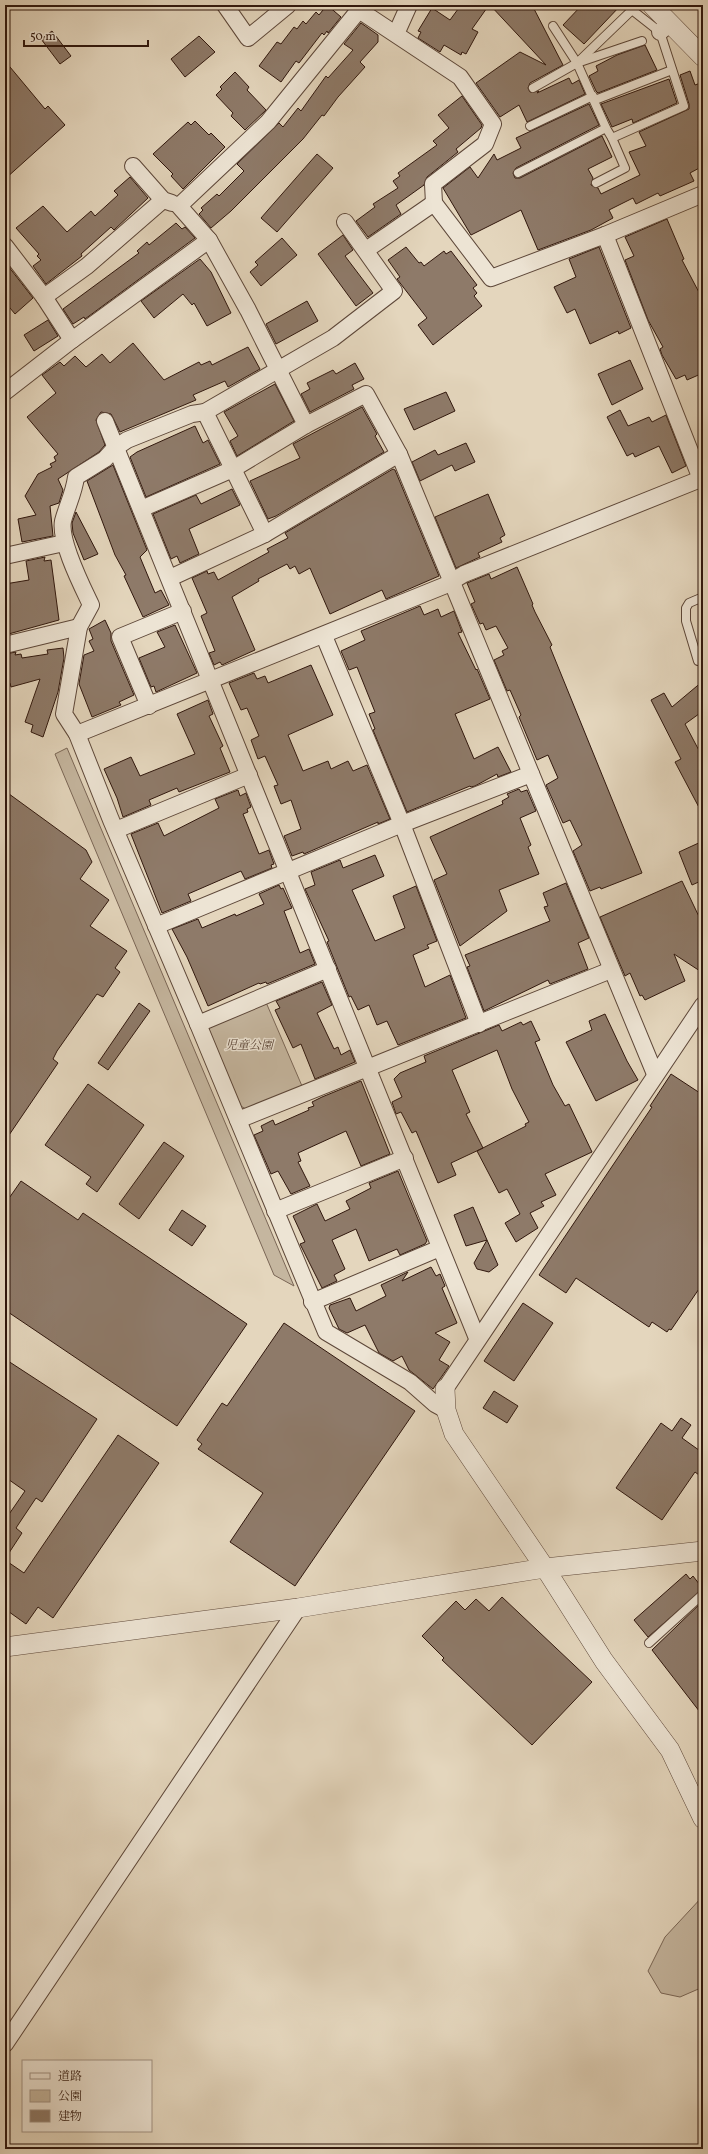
<svg xmlns="http://www.w3.org/2000/svg" width="708" height="2154" viewBox="0 0 708 2154" font-family="Vollkorn,'Noto Serif JP',serif">
<rect width="100%" height="100%" fill="#e4d6bd"/>
<filter id="stains"><feTurbulence type="fractalNoise" baseFrequency=".005" numOctaves="4"/><feColorMatrix values="0 0 0 0 .2 0 0 0 0 .09 0 0 0 0 .02 0 0 0 .5 -.17"/></filter>
<radialGradient id="worn" r=".72"><stop offset=".6" stop-color="#630" stop-opacity="0"/><stop offset="1" stop-color="#630" stop-opacity=".3"/></radialGradient>
<g fill="#c5b69f" stroke="#7a6656">
<path d="M 67,748 L 294,1286 L 274,1275 L 55,754 Z"/>
<path d="M 265,1000 L 302,1086 L 246,1109 L 239,1105 L 207,1033 L 210,1025 Z"/>
<path d="M 703,1896 L 703,1987 L 680,1997 L 661,1993 L 648,1971 L 665,1937 Z"/>
</g>
<g fill="#8e7a69" stroke="#30170d">
<path d="M 327,5 L 341,17 L 328,33 L 327,31 L 324,35 L 322,33 L 299,63 L 296,61 L 281,82 L 259,66 L 277,42 L 281,44 L 294,27 L 297,29 L 303,21 L 306,24 L 316,12 L 319,15 Z"/>
<path d="M 461,5 L 489,5 L 472,29 L 478,32 L 466,54 L 462,52 L 461,55 L 444,45 L 440,52 L 418,38 L 421,32 L 418,31 L 432,8 L 450,20 Z"/>
<path d="M 490,5 L 532,5 L 563,65 L 530,83 L 528,88 L 530,92 L 539,91 L 537,93 L 569,78 L 572,84 L 579,80 L 585,94 L 527,122 L 519,105 L 500,117 L 476,83 L 520,52 L 546,65 Z"/>
<path d="M 582,5 L 621,5 L 584,44 L 563,25 Z"/>
<path d="M 361,23 L 378,35 L 378,42 L 360,62 L 365,67 L 338,97 L 324,116 L 322,115 L 303,139 L 231,211 L 211,228 L 199,214 L 203,210 L 201,208 L 217,194 L 219,196 L 244,171 L 237,164 L 279,123 L 283,127 L 298,108 L 301,111 L 326,76 L 328,78 L 353,50 L 344,44 Z"/>
<path d="M 52,31 L 71,56 L 60,64 L 41,39 Z"/>
<path d="M 199,36 L 215,52 L 185,77 L 171,59 Z"/>
<path d="M 645,45 L 657,70 L 598,93 L 596,91 L 589,76 L 598,71 L 596,66 L 617,55 Z"/>
<path d="M 5,61 L 45,109 L 48,106 L 65,125 L 5,179 Z"/>
<path d="M 690,71 L 695,85 L 703,82 L 703,166 L 690,173 L 694,181 L 660,196 L 658,193 L 636,204 L 633,198 L 609,210 L 613,218 L 591,230 L 538,250 L 521,210 L 471,235 L 443,188 L 470,167 L 478,178 L 494,154 L 497,160 L 521,148 L 516,138 L 589,104 L 599,125 L 516,168 L 513,173 L 515,178 L 520,178 L 602,136 L 612,157 L 588,169 L 593,178 L 591,185 L 598,188 L 601,194 L 640,175 L 629,152 L 646,146 L 639,132 L 689,109 L 689,104 L 680,75 Z"/>
<path d="M 235,72 L 249,87 L 247,90 L 266,110 L 245,130 L 231,116 L 233,113 L 216,95 L 222,89 L 220,87 Z"/>
<path d="M 669,79 L 677,103 L 633,123 L 632,119 L 612,127 L 601,104 Z"/>
<path d="M 462,96 L 482,125 L 481,128 L 456,149 L 458,152 L 427,177 L 424,185 L 396,205 L 401,214 L 368,237 L 356,221 L 375,207 L 373,204 L 398,188 L 393,181 L 400,176 L 398,173 L 437,145 L 433,141 L 449,128 L 438,115 Z"/>
<path d="M 195,121 L 209,135 L 211,133 L 225,147 L 183,189 L 171,176 L 173,174 L 153,154 L 188,122 L 191,125 Z"/>
<path d="M 317,154 L 333,168 L 277,232 L 261,218 Z"/>
<path d="M 130,177 L 148,198 L 114,230 L 111,227 L 81,254 L 82,256 L 46,284 L 33,266 L 41,260 L 37,256 L 39,254 L 16,228 L 43,206 L 67,232 L 91,211 L 95,216 L 118,195 L 114,191 Z"/>
<path d="M 667,219 L 684,259 L 682,260 L 703,300 L 703,373 L 687,380 L 685,375 L 676,379 L 662,355 L 660,349 L 663,347 L 648,320 L 625,260 L 634,256 L 625,237 Z"/>
<path d="M 176,223 L 182,229 L 185,227 L 195,238 L 85,319 L 84,317 L 73,324 L 63,309 L 139,253 L 137,251 L 147,242 L 149,245 Z"/>
<path d="M 343,235 L 353,250 L 345,256 L 373,293 L 356,306 L 318,254 Z"/>
<path d="M 282,238 L 297,255 L 261,286 L 250,272 L 258,265 L 255,262 Z"/>
<path d="M 406,247 L 419,263 L 421,262 L 424,266 L 444,251 L 446,254 L 451,251 L 477,285 L 473,288 L 477,293 L 474,296 L 482,306 L 433,345 L 418,325 L 427,318 L 397,279 L 400,277 L 388,260 Z"/>
<path d="M 599,247 L 631,328 L 619,334 L 618,331 L 590,344 L 575,309 L 567,313 L 554,287 L 576,277 L 569,259 Z"/>
<path d="M 200,259 L 211,272 L 231,313 L 207,326 L 194,303 L 192,305 L 183,294 L 154,318 L 141,301 Z"/>
<path d="M 5,262 L 33,298 L 15,314 L 5,302 Z"/>
<path d="M 307,301 L 318,321 L 276,344 L 266,324 Z"/>
<path d="M 48,320 L 58,336 L 34,351 L 24,335 Z"/>
<path d="M 133,343 L 164,380 L 199,362 L 201,365 L 210,361 L 212,365 L 248,347 L 260,369 L 228,387 L 225,381 L 193,395 L 196,400 L 120,432 L 111,414 L 101,412 L 96,420 L 105,445 L 99,452 L 58,479 L 63,490 L 59,503 L 50,506 L 53,536 L 22,542 L 18,519 L 36,515 L 25,496 L 38,474 L 52,467 L 50,464 L 56,461 L 54,457 L 58,454 L 27,417 L 56,393 L 42,375 L 60,362 L 64,366 L 75,356 L 86,367 L 102,354 L 110,363 Z"/>
<path d="M 630,360 L 643,389 L 612,405 L 598,374 Z"/>
<path d="M 355,363 L 364,379 L 352,385 L 354,389 L 310,412 L 301,394 L 310,389 L 307,383 L 333,370 L 336,374 Z"/>
<path d="M 275,384 L 294,421 L 237,456 L 230,441 L 238,436 L 224,412 Z"/>
<path d="M 446,392 L 455,411 L 414,430 L 404,409 Z"/>
<path d="M 362,407 L 377,434 L 375,436 L 384,452 L 276,516 L 268,519 L 250,481 L 300,458 L 293,444 Z"/>
<path d="M 620,410 L 628,426 L 649,417 L 652,422 L 666,415 L 686,466 L 672,473 L 659,446 L 635,457 L 633,453 L 627,456 L 607,417 Z"/>
<path d="M 195,426 L 203,443 L 208,440 L 220,464 L 146,497 L 130,457 L 137,452 Z"/>
<path d="M 466,443 L 475,462 L 455,471 L 452,465 L 420,481 L 412,462 L 435,450 L 438,455 Z"/>
<path d="M 113,465 L 147,550 L 140,557 L 155,593 L 161,590 L 169,605 L 143,617 L 124,576 L 126,575 L 115,555 L 87,481 Z"/>
<path d="M 393,469 L 395,470 L 439,576 L 386,599 L 382,590 L 330,614 L 310,568 L 299,574 L 295,566 L 290,569 L 287,564 L 258,579 L 259,581 L 232,597 L 255,650 L 222,665 L 220,662 L 214,665 L 209,653 L 215,651 L 201,616 L 207,613 L 192,578 L 207,571 L 208,574 L 214,572 L 218,580 L 269,552 L 267,549 L 288,538 L 285,533 Z"/>
<path d="M 232,489 L 240,505 L 189,529 L 199,554 L 180,563 L 177,556 L 171,559 L 153,514 L 196,495 L 201,504 Z"/>
<path d="M 488,494 L 505,535 L 500,538 L 502,542 L 478,553 L 480,557 L 456,568 L 435,517 Z"/>
<path d="M 76,512 L 98,554 L 84,560 L 73,533 L 72,523 Z"/>
<path d="M 45,557 L 44,561 L 51,560 L 59,620 L 5,635 L 5,584 L 29,580 L 26,561 Z"/>
<path d="M 517,567 L 533,604 L 532,605 L 535,612 L 552,645 L 550,647 L 642,873 L 601,889 L 600,887 L 590,891 L 573,851 L 582,845 L 570,820 L 563,823 L 546,785 L 558,778 L 548,755 L 537,760 L 519,717 L 521,715 L 510,690 L 507,691 L 494,660 L 504,655 L 502,651 L 508,648 L 496,626 L 486,630 L 483,623 L 480,624 L 471,604 L 475,602 L 467,583 L 489,574 L 491,579 Z"/>
<path d="M 420,606 L 424,615 L 438,609 L 441,617 L 454,611 L 462,632 L 458,633 L 476,670 L 477,669 L 490,699 L 455,714 L 474,759 L 498,747 L 511,772 L 498,777 L 497,774 L 475,786 L 471,787 L 470,786 L 407,812 L 373,730 L 375,729 L 369,714 L 375,712 L 357,667 L 349,670 L 341,651 L 365,640 L 361,631 Z"/>
<path d="M 105,620 L 111,633 L 111,641 L 134,695 L 119,702 L 121,705 L 92,717 L 79,684 L 84,655 L 94,651 L 89,641 L 93,639 L 89,629 Z"/>
<path d="M 175,625 L 197,673 L 156,692 L 154,686 L 151,687 L 139,658 L 165,647 L 157,632 Z"/>
<path d="M 63,648 L 64,658 L 58,692 L 43,737 L 31,732 L 33,725 L 25,722 L 40,679 L 11,687 L 10,683 L 5,685 L 5,654 L 16,652 L 15,655 L 21,654 L 22,658 L 48,654 L 47,650 Z"/>
<path d="M 311,665 L 333,715 L 288,735 L 303,771 L 328,761 L 331,769 L 348,761 L 353,771 L 367,765 L 390,819 L 378,824 L 378,822 L 304,854 L 303,852 L 292,856 L 284,836 L 301,829 L 291,800 L 281,804 L 274,786 L 278,785 L 265,756 L 258,759 L 251,740 L 259,736 L 247,708 L 241,710 L 229,683 L 254,673 L 257,679 L 265,676 L 268,683 Z"/>
<path d="M 703,681 L 703,711 L 685,724 L 703,758 L 703,815 L 675,762 L 681,759 L 651,700 L 664,693 L 672,707 Z"/>
<path d="M 208,700 L 213,714 L 209,716 L 223,746 L 220,748 L 230,772 L 179,792 L 177,788 L 149,800 L 151,805 L 123,817 L 117,798 L 104,769 L 131,757 L 140,776 L 195,754 L 177,714 Z"/>
<path d="M 519,789 L 521,792 L 527,790 L 536,811 L 520,818 L 531,845 L 528,847 L 539,874 L 499,890 L 507,911 L 460,946 L 434,880 L 447,874 L 430,837 L 503,804 L 502,801 L 509,797 L 507,794 Z"/>
<path d="M 238,790 L 240,796 L 246,793 L 251,807 L 247,809 L 248,812 L 243,814 L 259,854 L 269,850 L 274,864 L 271,865 L 272,868 L 245,879 L 241,871 L 188,894 L 191,901 L 162,913 L 131,834 L 158,823 L 164,836 L 219,808 L 215,799 Z"/>
<path d="M 5,791 L 86,850 L 92,862 L 80,879 L 109,900 L 90,926 L 127,951 L 115,968 L 120,972 L 103,997 L 97,994 L 57,1051 L 53,1059 L 58,1063 L 5,1141 Z"/>
<path d="M 703,841 L 703,880 L 692,885 L 679,852 Z"/>
<path d="M 375,855 L 384,876 L 352,890 L 375,941 L 405,928 L 393,896 L 416,886 L 437,941 L 427,945 L 429,948 L 413,955 L 425,987 L 450,975 L 466,1018 L 398,1045 L 387,1021 L 377,1025 L 369,1005 L 358,1010 L 351,996 L 349,997 L 327,942 L 329,941 L 305,889 L 315,885 L 311,872 L 340,860 L 343,868 Z"/>
<path d="M 682,881 L 703,925 L 703,973 L 674,954 L 685,981 L 645,1000 L 642,995 L 640,996 L 630,973 L 625,976 L 600,917 Z"/>
<path d="M 566,883 L 589,938 L 578,943 L 588,969 L 550,984 L 548,980 L 484,1011 L 467,967 L 470,966 L 465,955 L 550,921 L 544,907 L 548,906 L 543,893 Z"/>
<path d="M 279,885 L 281,889 L 283,888 L 292,908 L 284,911 L 300,953 L 309,949 L 315,964 L 267,984 L 266,982 L 260,984 L 259,983 L 208,1006 L 187,957 L 172,929 L 198,919 L 202,928 L 235,914 L 236,916 L 264,904 L 259,894 Z"/>
<path d="M 322,982 L 332,1005 L 317,1013 L 334,1049 L 338,1047 L 341,1055 L 350,1050 L 355,1062 L 315,1079 L 301,1044 L 293,1048 L 275,1010 L 280,1008 L 276,1001 Z"/>
<path d="M 139,1003 L 150,1011 L 108,1070 L 98,1063 Z"/>
<path d="M 605,1014 L 627,1061 L 638,1080 L 596,1101 L 566,1042 L 592,1030 L 589,1021 Z"/>
<path d="M 531,1021 L 540,1040 L 535,1042 L 553,1085 L 565,1106 L 569,1104 L 592,1152 L 545,1174 L 556,1195 L 541,1202 L 544,1206 L 530,1213 L 538,1228 L 516,1242 L 505,1223 L 520,1214 L 507,1189 L 499,1193 L 477,1151 L 526,1126 L 525,1124 L 529,1122 L 512,1089 L 497,1050 L 452,1070 L 470,1112 L 466,1114 L 483,1148 L 451,1163 L 456,1175 L 438,1183 L 416,1131 L 412,1133 L 401,1112 L 396,1114 L 392,1102 L 402,1097 L 394,1079 L 400,1073 L 426,1062 L 424,1056 L 499,1025 L 502,1031 L 521,1022 L 523,1025 Z"/>
<path d="M 671,1074 L 703,1095 L 703,1283 L 671,1330 L 669,1329 L 667,1332 L 652,1322 L 649,1327 L 576,1278 L 566,1293 L 539,1275 L 652,1107 L 650,1106 Z"/>
<path d="M 361,1081 L 390,1154 L 361,1166 L 346,1131 L 298,1153 L 301,1161 L 298,1162 L 310,1186 L 291,1194 L 278,1171 L 271,1174 L 254,1135 L 263,1131 L 261,1126 L 273,1120 L 275,1125 L 309,1110 L 308,1108 L 314,1106 L 312,1102 L 322,1097 Z"/>
<path d="M 88,1084 L 144,1125 L 97,1192 L 86,1184 L 91,1177 L 45,1145 Z"/>
<path d="M 164,1142 L 184,1156 L 139,1219 L 119,1204 Z"/>
<path d="M 398,1171 L 427,1241 L 425,1244 L 400,1255 L 397,1249 L 369,1261 L 356,1229 L 332,1240 L 345,1269 L 334,1275 L 337,1281 L 322,1288 L 300,1244 L 305,1242 L 293,1216 L 317,1204 L 325,1221 L 350,1209 L 346,1201 L 371,1188 L 369,1183 Z"/>
<path d="M 21,1181 L 78,1220 L 83,1213 L 247,1324 L 177,1426 L 5,1310 L 5,1204 Z"/>
<path d="M 473,1207 L 487,1240 L 466,1246 L 454,1215 Z"/>
<path d="M 182,1210 L 206,1226 L 192,1246 L 169,1230 Z"/>
<path d="M 487,1240 L 498,1265 L 489,1272 L 477,1269 L 474,1263 Z"/>
<path d="M 431,1267 L 436,1276 L 440,1274 L 445,1286 L 442,1288 L 457,1323 L 435,1333 L 450,1342 L 439,1360 L 449,1366 L 433,1389 L 409,1370 L 402,1356 L 393,1361 L 379,1353 L 365,1325 L 347,1333 L 339,1329 L 329,1308 L 330,1305 L 350,1298 L 356,1311 L 386,1296 L 381,1285 L 408,1272 L 402,1281 Z"/>
<path d="M 523,1303 L 553,1323 L 514,1381 L 484,1361 Z"/>
<path d="M 284,1323 L 415,1411 L 295,1586 L 230,1542 L 263,1493 L 198,1449 L 202,1444 L 197,1440 L 222,1403 L 227,1406 Z"/>
<path d="M 5,1359 L 97,1419 L 42,1502 L 36,1498 L 16,1528 L 22,1533 L 5,1559 L 5,1520 L 25,1491 L 5,1477 Z"/>
<path d="M 494,1391 L 518,1406 L 507,1423 L 483,1408 Z"/>
<path d="M 681,1418 L 691,1425 L 682,1438 L 703,1453 L 703,1478 L 695,1472 L 662,1520 L 616,1488 L 661,1423 L 672,1431 Z"/>
<path d="M 118,1435 L 159,1463 L 53,1618 L 38,1607 L 26,1624 L 5,1609 L 5,1560 L 24,1573 Z"/>
<path d="M 686,1574 L 690,1579 L 693,1576 L 703,1589 L 648,1637 L 634,1620 Z"/>
<path d="M 502,1597 L 592,1682 L 532,1745 L 442,1660 L 444,1658 L 422,1636 L 456,1601 L 465,1610 L 476,1599 L 489,1611 Z"/>
<path d="M 703,1601 L 703,1716 L 652,1650 Z"/>
</g>
<g fill="none" stroke-linecap="round" stroke-linejoin="round">
<g stroke="#5d4739" stroke-width="10">
<g id="service">
<path d="M 553,26 L 577,63 L 606,128 L 612,138"/>
<path d="M 577,63 L 632,10 L 660,32 L 684,106 L 612,138 L 625,168 L 596,183"/>
<path d="M 533,88 L 577,63 L 642,41"/>
<path d="M 595,100 L 672,70"/>
<path d="M 530,126 L 593,96"/>
<path d="M 518,173 L 606,128"/>
<path d="M 698,661 L 686,621 L 686,608 L 689,603 L 703,597"/>
<path d="M 649,1643 L 703,1594"/>
</g>
</g>
<g stroke="#5d4739" stroke-width="18">
<g id="minor">
<path d="M 225,5 L 248,38 L 288,5"/>
<path d="M 660,32 L 670,23"/>
<path d="M 396,34 L 409,5"/>
<path d="M 133,166 L 163,200 L 172,203"/>
<path d="M 434,203 L 433,184 L 485,144 L 493,124 L 460,77 L 359,10 L 268,122 L 179,206 L 209,240 L 248,310 L 306,425 L 366,394 L 399,454 L 655,1074"/>
<path d="M 345,222 L 394,291 L 333,338 L 205,412 L 192,414 L 127,440 L 115,448 L 105,459 L 76,477 C 74,493 67,506 63,521 C 59,541 82,586 91,605 L 79,627 L 64,714 L 77,734 L 111,820 L 198,1024 L 326,1332 L 410,1382 L 435,1404 L 446,1410"/>
<path d="M 605,235 L 701,479"/>
<path d="M 5,246 L 44,297 L 72,340"/>
<path d="M 366,250 L 434,203 L 491,278 L 605,235 L 703,194"/>
<path d="M 44,297 L 87,266 L 163,200"/>
<path d="M 5,392 L 72,340 L 209,240"/>
<path d="M 205,412 L 265,534"/>
<path d="M 105,421 L 477,1338"/>
<path d="M 141,509 L 233,469 L 306,425"/>
<path d="M 5,556 L 64,543"/>
<path d="M 170,578 L 265,534 L 399,454"/>
<path d="M 324,636 L 402,824 L 479,1024"/>
<path d="M 5,645 L 79,627"/>
<path d="M 149,706 L 120,637 L 183,611"/>
<path d="M 77,734 L 446,585 L 464,574 L 703,478"/>
<path d="M 116,830 L 249,775"/>
<path d="M 156,926 L 402,824 L 531,774"/>
<path d="M 198,1024 L 328,969"/>
<path d="M 238,1120 L 611,970"/>
<path d="M 275,1211 L 405,1158"/>
<path d="M 312,1302 L 440,1248"/>
<path d="M 445,1389 L 703,1005"/>
<path d="M 5,2044 L 298,1608"/>
</g>
</g>
<g stroke="#5d4739" stroke-width="20">
<g id="tertiary">
<path d="M 652,5 L 703,57"/>
<path d="M 445,1389 L 446,1410 L 454,1434 L 545,1568 L 604,1661 L 670,1750 L 703,1819"/>
<path d="M 5,1647 L 298,1608 L 545,1568 L 703,1551"/>
</g>
</g>
<use href="#service" stroke="#ede4d4" stroke-width="8"/>
<use href="#minor" stroke="#ede4d4" stroke-width="16"/>
<use href="#tertiary" stroke="#ede4d4" stroke-width="19"/>
</g>
<g text-anchor="middle" stroke-width="3" stroke-linejoin="round" paint-order="stroke">
<g font-size="12" font-style="italic" fill="#5d4739" stroke="#ede4d4">
<text x="249" y="1049">児童公園</text>
</g>
</g>
<rect width="708" height="2154" fill="none" stroke="#e4d6bd" stroke-width="20"/>
<rect x="6" y="6" width="696" height="2142" fill="none" stroke="#30170d" stroke-width="2"/>
<rect x="10" y="10" width="688" height="2134" fill="none" stroke="#30170d"/>
<rect x="22" y="2060" width="130" height="72" fill="#ede4d4" stroke="#a19284"/>
<rect x="30" y="2073" width="20" height="6" fill="#ede4d4" stroke="#a19284"/>
<text x="58" y="2080" font-size="12" fill="#30170d">道路</text>
<rect x="30" y="2090" width="20" height="12" fill="#c5b69f" stroke="#a19284"/>
<text x="58" y="2100" font-size="12" fill="#30170d">公園</text>
<rect x="30" y="2110" width="20" height="12" fill="#8e7a69" stroke="#a19284"/>
<text x="58" y="2120" font-size="12" fill="#30170d">建物</text>
<path d="M24 40v6h124v-6" fill="none" stroke="#30170d" stroke-width="2"/>
<text x="30" y="40" font-size="12" fill="#30170d" stroke="#ede4d4" stroke-width="3" paint-order="stroke">50 m</text>
<rect width="100%" height="100%" filter="url(#stains)"/>
<rect width="100%" height="100%" fill="url(#worn)"/>
</svg>
